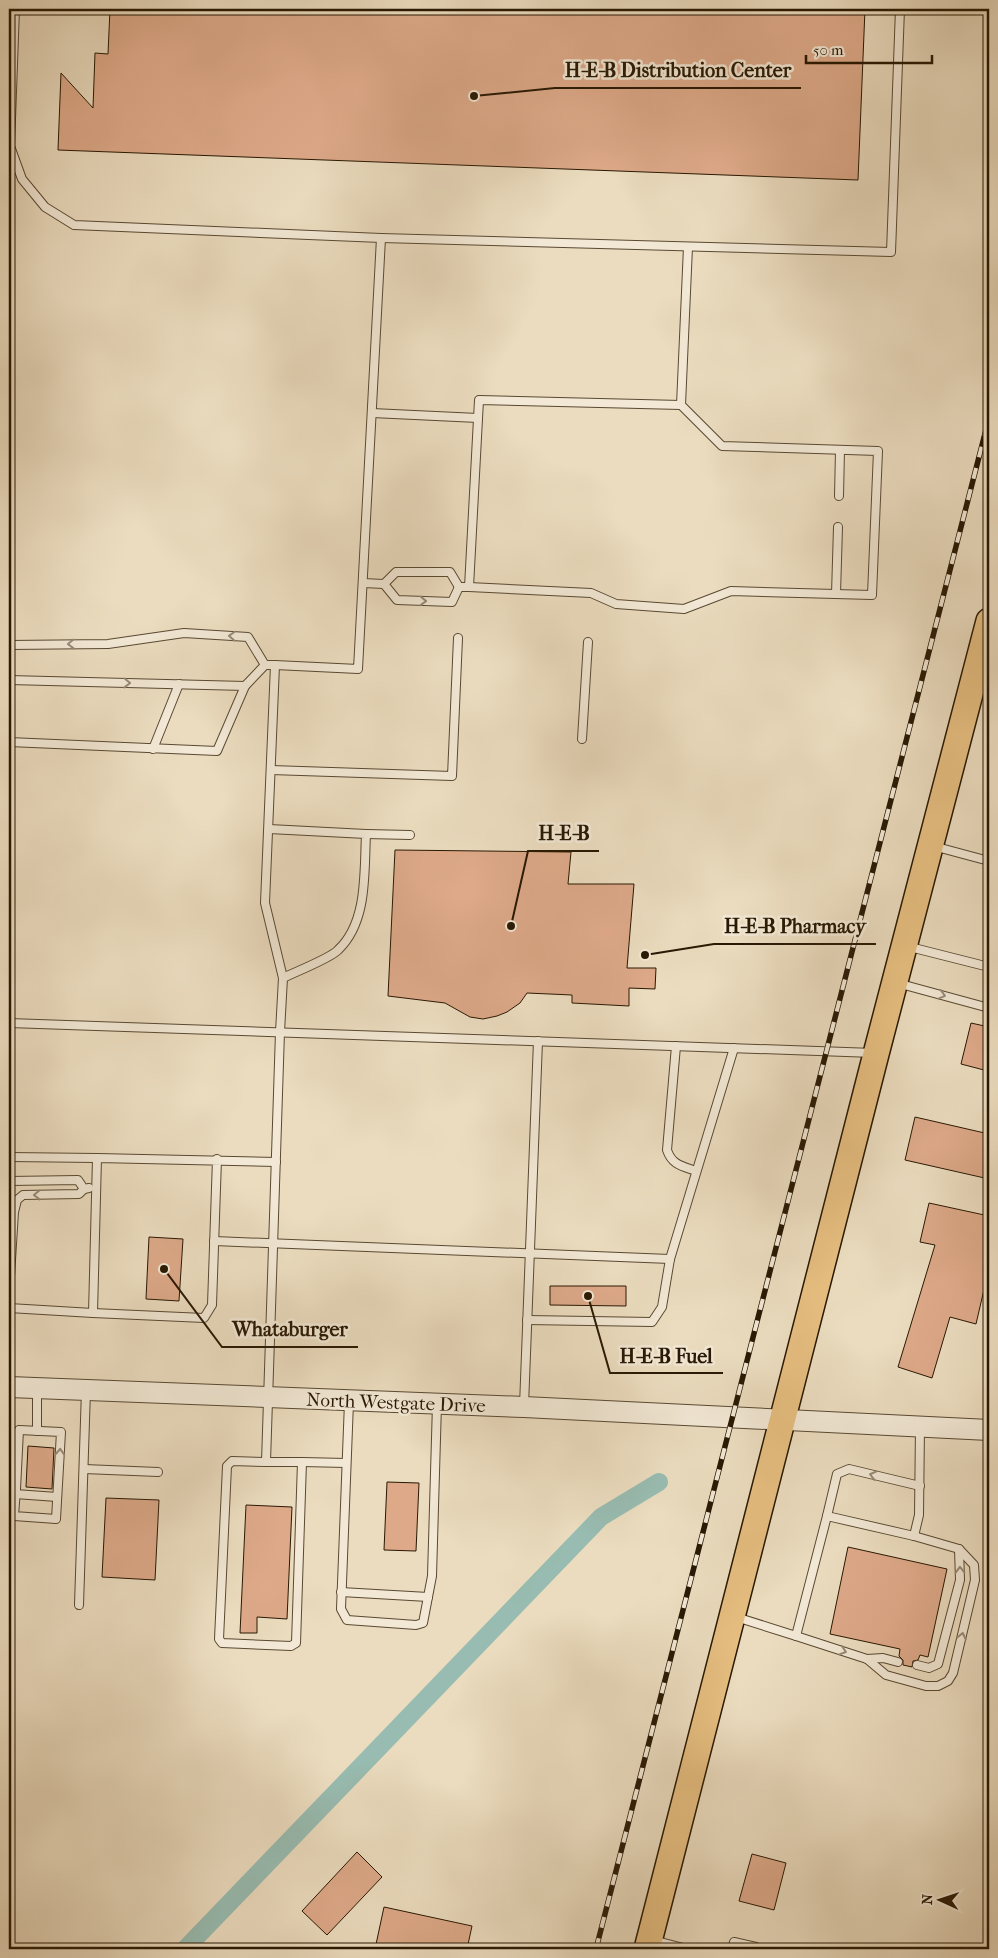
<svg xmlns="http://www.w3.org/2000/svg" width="998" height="1958" viewBox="0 0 998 1958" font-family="'IM FELL French Canon',serif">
<rect width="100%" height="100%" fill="#ebdcbf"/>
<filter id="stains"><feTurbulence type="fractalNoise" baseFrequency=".004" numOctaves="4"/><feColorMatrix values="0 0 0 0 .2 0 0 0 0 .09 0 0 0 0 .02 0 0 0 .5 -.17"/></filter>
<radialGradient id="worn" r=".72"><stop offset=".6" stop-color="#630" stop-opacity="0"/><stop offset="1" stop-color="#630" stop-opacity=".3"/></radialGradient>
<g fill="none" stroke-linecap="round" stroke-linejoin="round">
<path stroke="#98bcb1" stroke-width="18" d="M 185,1949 L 601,1517 L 659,1482"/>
</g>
<g fill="#dda989" stroke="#281803">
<path d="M 110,9 L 865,9 L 858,180 L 58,150 L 61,73 L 93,108 L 95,53 L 108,54 Z"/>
<path d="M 395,850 L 571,852 L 568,884 L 634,884 L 627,968 L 656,968 L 655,989 L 629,988 L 629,1006 L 572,1003 L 572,995 L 527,993 L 520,1003 L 507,1012 L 497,1016 L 483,1019 L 470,1017 L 445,1003 L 388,996 Z"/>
<path d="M 971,1023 L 989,1027 L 989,1048 L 984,1070 L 961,1064 Z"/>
<path d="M 915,1117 L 989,1134 L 989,1179 L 905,1160 Z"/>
<path d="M 929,1203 L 989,1216 L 989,1268 L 976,1324 L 950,1317 L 932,1378 L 898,1367 L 935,1245 L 920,1242 Z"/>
<path d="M 149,1237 L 183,1239 L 179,1301 L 146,1299 Z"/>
<path d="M 550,1286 L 626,1286 L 626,1306 L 550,1305 Z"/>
<path d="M 28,1446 L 54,1448 L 52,1489 L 26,1487 Z"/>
<path d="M 387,1482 L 419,1483 L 416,1551 L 384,1550 Z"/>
<path d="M 106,1498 L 159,1500 L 155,1580 L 102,1577 Z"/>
<path d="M 246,1505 L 292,1507 L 287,1619 L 257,1617 L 257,1633 L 240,1633 Z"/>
<path d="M 848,1547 L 947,1569 L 928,1657 L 920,1655 L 918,1660 L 913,1661 L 912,1667 L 903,1665 L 903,1660 L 899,1656 L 900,1649 L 830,1634 Z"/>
<path d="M 357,1852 L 382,1877 L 327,1935 L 302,1911 Z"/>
<path d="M 752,1854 L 786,1863 L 774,1910 L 739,1901 Z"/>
<path d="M 384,1907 L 472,1926 L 467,1949 L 375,1949 Z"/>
</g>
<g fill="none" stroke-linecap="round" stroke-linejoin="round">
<g stroke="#594932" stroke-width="10">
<g id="service">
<path d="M 15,9 L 10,146 L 22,179 L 45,207 L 74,225 L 381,238 L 891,252 L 900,9"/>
<path d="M 681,405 L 688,247"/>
<path d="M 372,413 L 478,418"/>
<path d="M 839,496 L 840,450"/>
<path d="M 363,583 L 384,584 L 396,572 L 450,572 L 459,587"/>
<path d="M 384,584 L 397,600 L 452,602 L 459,587"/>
<path d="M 459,587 L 469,587 L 591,593 L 616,604 L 684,609 L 731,591 L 872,595 L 878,451 L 722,446 L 681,405 L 479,400 L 469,587"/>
<path d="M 836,594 L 838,527"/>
<path d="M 9,645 L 108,644 L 184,633 L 248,637 L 265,665"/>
<path d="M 275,665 L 358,669 L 381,238"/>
<path d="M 9,680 L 245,686 L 265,665 L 275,665 L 265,903 L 283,978 L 280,1032 L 266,1462 L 232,1461 L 227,1466 L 219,1639 L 222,1643 L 291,1646 L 296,1643 L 302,1462 L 266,1462"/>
<path d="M 582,739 L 588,642"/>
<path d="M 9,742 L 217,751 L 245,686"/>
<path d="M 153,749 L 179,684"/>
<path d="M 271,770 L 452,776 L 458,638"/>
<path d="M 269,829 L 366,834 C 364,872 368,922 338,950 C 331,958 295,972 283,978"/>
<path d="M 366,834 L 410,835"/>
<path d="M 933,846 L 989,861"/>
<path d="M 906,946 L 989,967"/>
<path d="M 897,983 L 989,1008"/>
<path d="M 9,1023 L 874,1053"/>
<path d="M 676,1046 L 667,1150 C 672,1165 682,1166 696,1171"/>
<path d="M 9,1157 L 97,1158"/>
<path d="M 217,1159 L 212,1305 L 204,1318 L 93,1313 L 97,1158 L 276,1162"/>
<path d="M 9,1181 L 78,1180 L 84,1189 L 89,1188"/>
<path d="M 214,1241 L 670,1259"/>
<path d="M 9,1292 L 14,1212 L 17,1200 L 23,1195 L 79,1194 L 84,1189"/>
<path d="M 9,1308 L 93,1313"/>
<path d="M 527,1320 L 652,1322 L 662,1307 L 670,1259 L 734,1048"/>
<path d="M 349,1402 L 341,1609 L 347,1620 L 416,1625 L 423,1623 L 432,1576 L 437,1404"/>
<path d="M 524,1406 L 538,1041"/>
<path d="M 37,1431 L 37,1388"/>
<path d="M 302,1462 L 346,1463"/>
<path d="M 84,1469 L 158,1472"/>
<path d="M 9,1488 L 16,1489 L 19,1430 L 61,1432 L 56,1519 L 14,1516 L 16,1489"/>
<path d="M 15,1494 L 57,1497"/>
<path d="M 827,1516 L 837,1474 L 849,1469 L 920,1486"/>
<path d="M 341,1592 L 428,1597"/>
<path d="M 79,1605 L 86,1390"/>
<path d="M 736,1617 L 796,1636 L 827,1516 L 914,1536 L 919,1515 L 920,1427"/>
<path d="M 796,1636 L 867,1659 L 886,1675 L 926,1686 L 938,1686 L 948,1681 L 953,1673 L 975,1580 L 974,1565 L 959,1549 L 914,1536"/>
<path d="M 867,1659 L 883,1658 L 898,1662"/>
<path d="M 917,1665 L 929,1668 L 938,1664 L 960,1580 L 959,1549"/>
<path d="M 653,1940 L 687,1949"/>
<path d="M 732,1949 L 734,1942 L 756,1947 L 756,1949"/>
</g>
</g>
<g stroke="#594932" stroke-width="22">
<path id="tertiary" d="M 9,1387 L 524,1407 L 989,1430"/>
</g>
<g stroke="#281803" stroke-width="28">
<path id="primary" d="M 647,1949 L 876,1054 L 989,621"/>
</g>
<use href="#service" stroke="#f2e8d5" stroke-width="8"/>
<use href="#tertiary" stroke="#f2e8d5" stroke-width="20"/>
<use href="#primary" stroke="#e6be80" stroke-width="25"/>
<g stroke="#281803" stroke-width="5.5">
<path id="rail" d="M 596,1949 L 989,418"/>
</g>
<use href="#rail" stroke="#f2e8d5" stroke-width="4" stroke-dasharray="11" stroke-linecap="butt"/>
</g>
<defs><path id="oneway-chevron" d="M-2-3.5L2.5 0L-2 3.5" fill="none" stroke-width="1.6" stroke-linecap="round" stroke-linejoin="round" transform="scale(1.25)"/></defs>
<g stroke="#978a76">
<use href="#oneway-chevron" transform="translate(423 601) rotate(2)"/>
<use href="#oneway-chevron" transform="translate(232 636) rotate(-177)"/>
<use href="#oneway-chevron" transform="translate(71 644) rotate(179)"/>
<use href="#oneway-chevron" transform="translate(127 683) rotate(1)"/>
<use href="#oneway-chevron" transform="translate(942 995) rotate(15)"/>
<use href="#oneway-chevron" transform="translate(37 1195) rotate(179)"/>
<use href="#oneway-chevron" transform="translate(60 1452) rotate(-87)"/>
<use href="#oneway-chevron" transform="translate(873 1475) rotate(-166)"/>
<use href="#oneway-chevron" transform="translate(960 1570) rotate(-92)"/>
<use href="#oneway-chevron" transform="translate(962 1636) rotate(-77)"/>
<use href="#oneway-chevron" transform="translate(843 1651) rotate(18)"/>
</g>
<g text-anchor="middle" stroke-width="5" stroke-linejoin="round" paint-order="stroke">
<g font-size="19" fill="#281803" stroke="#f2e8d5">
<text transform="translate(396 1402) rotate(2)" y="7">North Westgate Drive</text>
</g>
</g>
<path fill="none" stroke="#281803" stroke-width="2" d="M474 96L555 88H801M511 926L528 851H599M645 955L714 944H876M164 1269L222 1347H358M588 1296L610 1373H723"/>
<g fill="#281803" stroke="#f2e8d5" stroke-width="2">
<circle cx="474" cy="96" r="5"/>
<circle cx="511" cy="926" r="5"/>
<circle cx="645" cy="955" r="5"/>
<circle cx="164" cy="1269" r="5"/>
<circle cx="588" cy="1296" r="5"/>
</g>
<g font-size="20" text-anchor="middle" font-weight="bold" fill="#281803" stroke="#f2e8d5" stroke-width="5" stroke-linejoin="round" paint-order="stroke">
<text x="678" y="77">H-E-B Distribution Center</text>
<text x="564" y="840">H-E-B</text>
<text x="795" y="933">H-E-B Pharmacy</text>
<text x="290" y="1336">Whataburger</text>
<text x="666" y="1363">H-E-B Fuel</text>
</g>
<rect width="998" height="1958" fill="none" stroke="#ebdcbf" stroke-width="30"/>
<rect x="10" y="10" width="978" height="1938" fill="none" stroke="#281803" stroke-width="2.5"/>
<rect x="15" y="15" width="968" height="1928" fill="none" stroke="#281803"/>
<g transform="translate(940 1900) rotate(273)" stroke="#f2e8d5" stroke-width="4" paint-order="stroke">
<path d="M0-4L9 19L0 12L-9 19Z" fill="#281803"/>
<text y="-8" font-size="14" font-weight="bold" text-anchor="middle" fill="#281803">N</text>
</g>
<path d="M806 55v8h126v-8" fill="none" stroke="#281803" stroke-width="2.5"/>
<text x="813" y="55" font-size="15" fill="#281803" stroke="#f2e8d5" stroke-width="4" paint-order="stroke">50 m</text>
<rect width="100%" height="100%" filter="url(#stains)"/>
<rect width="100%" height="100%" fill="url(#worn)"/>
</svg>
